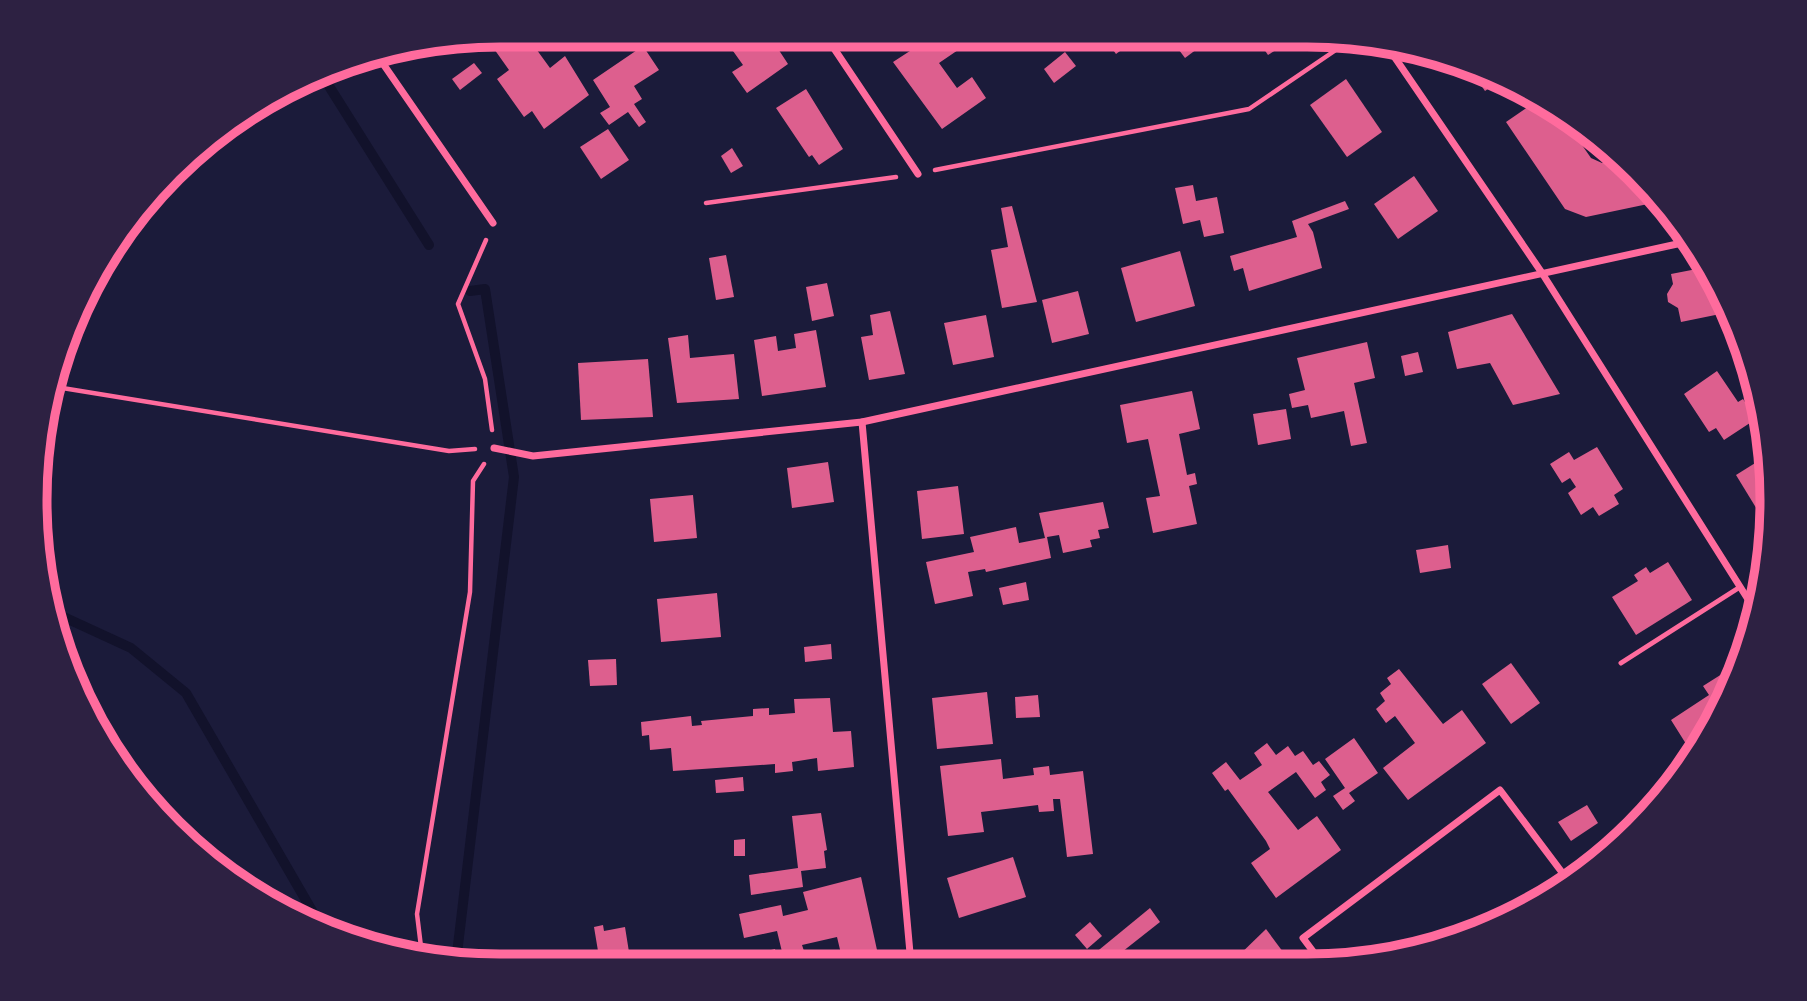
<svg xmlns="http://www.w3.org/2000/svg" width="1807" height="1001" viewBox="0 0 1807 1001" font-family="Barlow,sans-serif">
<rect width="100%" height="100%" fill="#1b1b3a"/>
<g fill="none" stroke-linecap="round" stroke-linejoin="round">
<g stroke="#12122b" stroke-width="10">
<path d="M 322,75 L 429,245"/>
<path d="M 55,613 L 131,648 L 186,693 L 322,928"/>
<path d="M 456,962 L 514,477 L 485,289 L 470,291"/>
</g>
</g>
<g fill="#dd5f8e">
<path d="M 509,35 L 526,35 L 550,68 L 565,56 L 589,95 L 544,129 L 532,111 L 524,117 L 497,79 L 509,70 L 492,46 Z"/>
<path d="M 740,35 L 769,35 L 788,64 L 747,93 L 732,72 L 743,65 L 728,44 Z"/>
<path d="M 933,36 L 953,36 L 961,48 L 939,63 L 957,88 L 972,77 L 986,98 L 942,129 L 893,62 Z"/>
<path d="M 1103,36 L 1134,36 L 1136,39 L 1116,54 Z"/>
<path d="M 1182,36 L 1200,36 L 1205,43 L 1185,58 L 1173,42 Z"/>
<path d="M 1255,36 L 1297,36 L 1268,55 Z"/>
<path d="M 643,46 L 659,70 L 634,86 L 642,99 L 634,104 L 646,122 L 639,127 L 628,112 L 609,125 L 600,113 L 610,107 L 593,80 Z"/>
<path d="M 1065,52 L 1076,66 L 1054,83 L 1044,69 Z"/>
<path d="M 474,63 L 482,73 L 460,90 L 452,79 Z"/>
<path d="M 1467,65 L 1492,76 L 1501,80 L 1485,91 Z"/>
<path d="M 1346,79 L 1382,132 L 1347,157 L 1310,105 Z"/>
<path d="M 806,89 L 843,149 L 819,165 L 812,155 L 809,157 L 776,108 Z"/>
<path d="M 1541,98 L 1559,112 L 1591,158 L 1602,163 L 1621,159 L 1645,184 L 1648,204 L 1586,217 L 1565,209 L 1506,122 Z"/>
<path d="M 608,129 L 629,160 L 601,179 L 580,147 Z"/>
<path d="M 732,148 L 743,166 L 731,173 L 721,156 Z"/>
<path d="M 1414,176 L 1438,211 L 1398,239 L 1374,204 Z"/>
<path d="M 1193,185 L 1196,201 L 1217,197 L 1224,233 L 1204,237 L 1200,220 L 1183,224 L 1175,188 Z"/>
<path d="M 1345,201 L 1349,209 L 1308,224 L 1313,232 L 1322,268 L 1249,291 L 1243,268 L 1234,271 L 1230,256 L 1297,237 L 1292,221 Z"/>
<path d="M 1012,206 L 1037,302 L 1002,308 L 991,250 L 1008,247 L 1001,208 Z"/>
<path d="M 1180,251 L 1195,306 L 1136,322 L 1121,268 Z"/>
<path d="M 726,255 L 734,297 L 716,300 L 709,258 Z"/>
<path d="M 1707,267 L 1730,312 L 1681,322 L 1678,308 L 1668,302 L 1667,294 L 1673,284 L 1671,274 Z"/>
<path d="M 827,283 L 834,316 L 812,321 L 806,287 Z"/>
<path d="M 1078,291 L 1089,334 L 1052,343 L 1042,300 Z"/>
<path d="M 890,311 L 905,374 L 869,380 L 861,337 L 873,335 L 870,315 Z"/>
<path d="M 1512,314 L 1560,394 L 1513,405 L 1490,363 L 1457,369 L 1448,332 Z"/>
<path d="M 986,315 L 994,357 L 953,365 L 944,323 Z"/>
<path d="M 816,330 L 826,387 L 762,396 L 754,340 L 776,336 L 778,351 L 796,348 L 794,334 Z"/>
<path d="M 688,335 L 690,358 L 734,354 L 739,399 L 677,403 L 668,338 Z"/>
<path d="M 1367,342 L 1375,378 L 1354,383 L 1367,443 L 1351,446 L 1344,411 L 1311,418 L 1308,405 L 1292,408 L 1289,394 L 1305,390 L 1297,358 Z"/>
<path d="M 1418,352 L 1423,372 L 1405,376 L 1401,356 Z"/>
<path d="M 648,359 L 653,417 L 581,420 L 578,363 Z"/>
<path d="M 1717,371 L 1738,402 L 1743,399 L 1756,419 L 1724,440 L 1716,428 L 1709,432 L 1684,394 Z"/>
<path d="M 1192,391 L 1200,429 L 1179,434 L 1187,475 L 1195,473 L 1197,484 L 1189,486 L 1197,524 L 1153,533 L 1146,498 L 1160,496 L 1148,439 L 1127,443 L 1120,405 Z"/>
<path d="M 1286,409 L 1291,439 L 1258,445 L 1253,414 Z"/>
<path d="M 1597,447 L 1623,489 L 1614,495 L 1619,504 L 1599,516 L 1593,507 L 1581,515 L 1568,493 L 1576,487 L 1570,478 L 1562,483 L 1550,464 L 1569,452 L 1574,460 Z"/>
<path d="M 1768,455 L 1770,504 L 1758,511 L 1736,475 Z"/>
<path d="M 828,462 L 834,502 L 792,508 L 787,468 Z"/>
<path d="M 958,486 L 964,534 L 922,539 L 917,491 Z"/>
<path d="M 693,495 L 697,538 L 654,542 L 650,499 Z"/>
<path d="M 1103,502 L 1109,528 L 1098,530 L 1100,538 L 1090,540 L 1092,547 L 1063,553 L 1059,535 L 1047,537 L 1051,558 L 986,572 L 985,569 L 968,572 L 973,596 L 935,604 L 926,562 L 974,552 L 970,537 L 1016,527 L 1019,543 L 1045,538 L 1039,513 Z"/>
<path d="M 1448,545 L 1451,568 L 1420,573 L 1416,550 Z"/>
<path d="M 1668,562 L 1692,600 L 1636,635 L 1612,597 L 1638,581 L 1634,575 L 1646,567 L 1650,573 Z"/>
<path d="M 1026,582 L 1029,600 L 1003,605 L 999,588 Z"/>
<path d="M 717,593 L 721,637 L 661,642 L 657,599 Z"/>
<path d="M 831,644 L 832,659 L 805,662 L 804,647 Z"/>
<path d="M 616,659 L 617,685 L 590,686 L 588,660 Z"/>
<path d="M 1511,663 L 1540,703 L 1511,724 L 1482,684 Z"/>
<path d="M 1733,667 L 1737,673 L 1709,734 L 1693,755 L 1671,720 L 1709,695 L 1703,686 Z"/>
<path d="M 1399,669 L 1443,724 L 1462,710 L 1486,743 L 1408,800 L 1383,768 L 1415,743 L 1395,716 L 1386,723 L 1376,709 L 1385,701 L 1380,693 L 1391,684 L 1387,678 Z"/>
<path d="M 987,692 L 993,744 L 937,749 L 932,698 Z"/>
<path d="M 1038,695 L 1040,717 L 1016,718 L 1015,697 Z"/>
<path d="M 830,698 L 833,732 L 851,731 L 854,767 L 818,771 L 817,758 L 792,762 L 793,771 L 775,773 L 775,764 L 673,771 L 671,748 L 650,750 L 649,735 L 642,736 L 641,722 L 691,716 L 692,726 L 702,725 L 701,721 L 753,716 L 753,709 L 769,708 L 769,715 L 795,713 L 794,699 Z"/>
<path d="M 1354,738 L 1378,773 L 1349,793 L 1355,801 L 1343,810 L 1333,796 L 1345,788 L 1325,759 Z"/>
<path d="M 1267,743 L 1276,755 L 1288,746 L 1295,756 L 1303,751 L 1313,765 L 1319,761 L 1330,775 L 1321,782 L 1326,790 L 1315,798 L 1296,772 L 1268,792 L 1298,830 L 1317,816 L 1341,850 L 1276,898 L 1251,863 L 1270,849 L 1266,841 L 1228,789 L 1225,791 L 1212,773 L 1226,762 L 1240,780 L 1262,765 L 1254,753 Z"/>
<path d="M 1001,759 L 1003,779 L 1034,775 L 1033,768 L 1049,766 L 1050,775 L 1083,771 L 1093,854 L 1067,857 L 1060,799 L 1053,799 L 1054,811 L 1039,812 L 1038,805 L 981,812 L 984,832 L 948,836 L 940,766 Z"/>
<path d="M 743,777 L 744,791 L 716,793 L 715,780 Z"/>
<path d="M 1587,805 L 1598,823 L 1571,841 L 1558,822 Z"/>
<path d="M 821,813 L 827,850 L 824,851 L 826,868 L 801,871 L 803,887 L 751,895 L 749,875 L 798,868 L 792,816 Z"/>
<path d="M 745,839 L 745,856 L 734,856 L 734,840 Z"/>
<path d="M 1013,857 L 1026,897 L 959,918 L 947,878 Z"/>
<path d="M 861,877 L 877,950 L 842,958 L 837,937 L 802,945 L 804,951 L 783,956 L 777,931 L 744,938 L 739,914 L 781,905 L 783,916 L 808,910 L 803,892 Z"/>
<path d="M 1150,908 L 1160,922 L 1108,963 L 1083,963 Z"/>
<path d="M 1090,922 L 1102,936 L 1087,949 L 1075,935 Z"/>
<path d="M 603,925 L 604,931 L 625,927 L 629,952 L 599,957 L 594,927 Z"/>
<path d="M 1266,929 L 1289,960 L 1286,962 L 1231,963 Z"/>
<path d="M 775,949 L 778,964 L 749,964 L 747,956 Z"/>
<path d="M 648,958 L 649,964 L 622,965 L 621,963 Z"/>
</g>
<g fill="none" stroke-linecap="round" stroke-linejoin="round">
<g stroke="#ff6b9d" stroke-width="4.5">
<path d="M 935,170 L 1249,109 L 1352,39"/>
<path d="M 706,203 L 896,177"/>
<path d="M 486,240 L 458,304 L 485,379 L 492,430"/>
<path d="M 50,386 L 449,451 L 475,449"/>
<path d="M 422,955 L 417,914 L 470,592 L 473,481 L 484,464"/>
</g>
<path stroke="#ff6b9d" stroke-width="5" d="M 1621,663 L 1740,587"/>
<g stroke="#ff6b9d" stroke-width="7">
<path d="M 825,35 L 918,174"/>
<path d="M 1387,46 L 1542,273 L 1756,612"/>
<path d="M 377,55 L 493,223"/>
<path d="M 862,422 L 911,964"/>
<path d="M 494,448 L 533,456 L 862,422 L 1691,241"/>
<path d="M 1321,962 L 1303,938 L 1500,790 L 1570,883"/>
</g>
</g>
<path d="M0 0H1807V1001H0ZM500 47H1307A453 453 0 0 1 1760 500V501A453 453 0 0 1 1307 954H500A453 453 0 0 1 47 501V500A453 453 0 0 1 500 47Z" fill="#2d2142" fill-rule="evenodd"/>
<path fill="none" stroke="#ff6b9d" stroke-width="9" d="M500 47H1307A453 453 0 0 1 1760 500V501A453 453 0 0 1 1307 954H500A453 453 0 0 1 47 501V500A453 453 0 0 1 500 47Z"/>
</svg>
